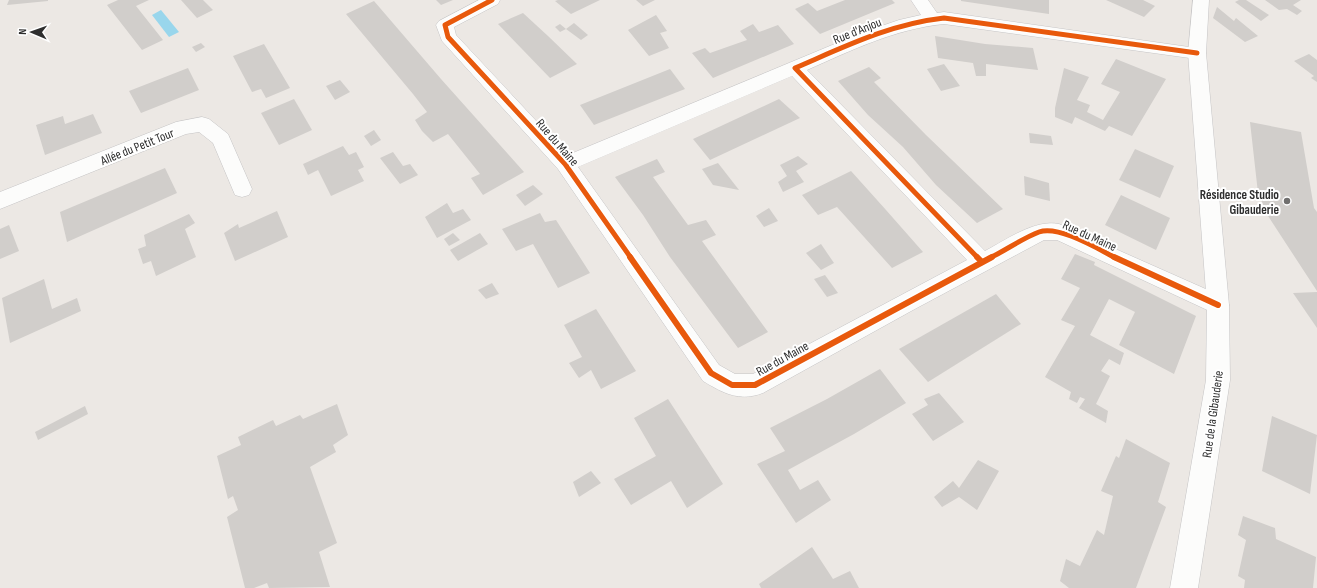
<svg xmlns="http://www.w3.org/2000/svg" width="1317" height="588" viewBox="0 0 1317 588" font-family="'Sofia Sans Condensed',sans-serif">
<rect width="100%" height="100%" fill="#ece8e4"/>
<path fill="#99d6ec" d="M 161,10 L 179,32 L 169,37 L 152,15 Z"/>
<g fill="#d1cecb">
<path d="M 9,0 L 48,0 L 48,1 L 7,5 Z"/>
<path d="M 118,0 L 149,0 L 136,6 L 163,40 L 142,50 L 107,5 Z"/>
<path d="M 181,0 L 203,0 L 213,10 L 197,18 Z"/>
<path d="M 436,0 L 453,0 L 441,5 Z"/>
<path d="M 558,0 L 600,0 L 571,14 L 555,1 Z"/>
<path d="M 636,0 L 655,0 L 643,6 Z"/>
<path d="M 845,0 L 892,0 L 895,3 L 820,34 L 795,9 L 808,3 L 817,11 Z"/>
<path d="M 961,0 L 1049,0 L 1049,14 L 961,1 Z"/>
<path d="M 1106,0 L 1143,0 L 1155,6 L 1144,17 Z"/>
<path d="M 1239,0 L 1246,0 L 1269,15 L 1261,21 L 1235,2 Z"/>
<path d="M 1265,0 L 1301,0 L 1293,5 L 1302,11 L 1297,15 L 1287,9 L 1279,10 Z"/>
<path d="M 374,1 L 441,79 L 524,172 L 483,195 L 471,178 L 480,174 L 448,134 L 433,142 L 422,131 L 415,120 L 427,112 L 413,94 L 346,14 Z"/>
<path d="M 1217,7 L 1234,21 L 1236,18 L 1258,36 L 1245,42 L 1213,18 Z"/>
<path d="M 523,13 L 548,36 L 577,64 L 550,78 L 498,24 Z"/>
<path d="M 656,15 L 667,31 L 660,33 L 669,48 L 649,56 L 628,30 Z"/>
<path d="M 574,23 L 588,35 L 581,40 L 566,29 Z"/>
<path d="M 560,24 L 566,29 L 560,32 L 555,27 Z"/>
<path d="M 753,24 L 759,32 L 778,25 L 794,44 L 713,78 L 692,53 L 705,48 L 710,53 L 747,40 L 740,31 Z"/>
<path d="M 935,36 L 985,44 L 1033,48 L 1038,70 L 986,64 L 986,76 L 976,76 L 973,63 L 938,58 Z"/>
<path d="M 201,43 L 205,47 L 196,52 L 192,47 Z"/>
<path d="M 264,44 L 290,88 L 266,98 L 261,89 L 252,92 L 233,56 Z"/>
<path d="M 1309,54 L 1317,60 L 1317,82 L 1311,78 L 1314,76 L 1294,61 Z"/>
<path d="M 1116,59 L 1166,79 L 1132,136 L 1109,126 L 1105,131 L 1075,117 L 1072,124 L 1055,117 L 1055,108 L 1064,68 L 1089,77 L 1077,100 L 1090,105 L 1087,112 L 1103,120 L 1120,92 L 1101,84 Z"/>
<path d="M 944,64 L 960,86 L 941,91 L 927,69 Z"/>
<path d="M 869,67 L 881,78 L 874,82 L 926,135 L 1003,209 L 977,223 L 936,185 L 903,147 L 868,115 L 838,81 Z"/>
<path d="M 188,68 L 199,90 L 141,113 L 129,91 Z"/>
<path d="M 670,69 L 685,89 L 594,125 L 580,105 Z"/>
<path d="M 340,80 L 350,92 L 335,100 L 326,86 Z"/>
<path d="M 294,99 L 312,130 L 279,145 L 261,113 Z"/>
<path d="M 779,99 L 800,118 L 710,160 L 693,139 Z"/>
<path d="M 93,114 L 102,133 L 45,155 L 36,125 L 63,116 L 65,124 Z"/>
<path d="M 1250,122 L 1301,132 L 1314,208 L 1317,212 L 1317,291 L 1268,216 L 1258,193 Z"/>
<path d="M 374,130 L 381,140 L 371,146 L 364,136 Z"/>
<path d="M 1029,133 L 1051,136 L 1053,145 L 1030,143 Z"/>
<path d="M 343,146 L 349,155 L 356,152 L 364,167 L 358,170 L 364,181 L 331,196 L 318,170 L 308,175 L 303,164 Z"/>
<path d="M 1135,149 L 1174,166 L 1160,198 L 1119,180 Z"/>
<path d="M 393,152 L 403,166 L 410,164 L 418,175 L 400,184 L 380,158 Z"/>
<path d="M 798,156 L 808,164 L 796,171 L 804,182 L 783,192 L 778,182 L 787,176 L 780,165 Z"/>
<path d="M 657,159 L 665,172 L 653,177 L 688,225 L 706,220 L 716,235 L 702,241 L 768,332 L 738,348 L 670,257 L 643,215 L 615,177 Z"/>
<path d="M 718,163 L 739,190 L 713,185 L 702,169 Z"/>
<path d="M 165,168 L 177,193 L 67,242 L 60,212 Z"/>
<path d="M 851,171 L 886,210 L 923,252 L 892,268 L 837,207 L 818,215 L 802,195 Z"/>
<path d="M 1024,176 L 1049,183 L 1050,201 L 1025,195 Z"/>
<path d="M 533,185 L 543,194 L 525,206 L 516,195 Z"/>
<path d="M 1121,195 L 1170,218 L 1156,250 L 1105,225 Z"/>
<path d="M 447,203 L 453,213 L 463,209 L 471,220 L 437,238 L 425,217 Z"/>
<path d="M 769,208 L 778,221 L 764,227 L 756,216 Z"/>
<path d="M 277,211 L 288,237 L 235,261 L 224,233 L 238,224 L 239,228 Z"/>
<path d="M 540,213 L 545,222 L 556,220 L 590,273 L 558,288 L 533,244 L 516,251 L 502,229 Z"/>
<path d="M 189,214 L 195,223 L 185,229 L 196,257 L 156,276 L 151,261 L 143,264 L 138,249 L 146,246 L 144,235 Z"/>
<path d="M 9,225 L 19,251 L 0,259 L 0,229 Z"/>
<path d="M 453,233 L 460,240 L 449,246 L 444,239 Z"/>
<path d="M 480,233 L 488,244 L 458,261 L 450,250 Z"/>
<path d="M 821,244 L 834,263 L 821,270 L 806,253 Z"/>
<path d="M 1075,254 L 1095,262 L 1094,265 L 1196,316 L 1174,374 L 1119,345 L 1135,312 L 1109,299 L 1090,335 L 1124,353 L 1120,365 L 1109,359 L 1101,371 L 1110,376 L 1096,404 L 1108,411 L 1106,423 L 1079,408 L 1085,399 L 1080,397 L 1077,403 L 1069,399 L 1071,392 L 1045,377 L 1075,326 L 1061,320 L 1080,288 L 1061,279 Z"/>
<path d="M 825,275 L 838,293 L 827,297 L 814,279 Z"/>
<path d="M 44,279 L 52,309 L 77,298 L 81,311 L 10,343 L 2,298 Z"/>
<path d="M 492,283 L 499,294 L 486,299 L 478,290 Z"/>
<path d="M 1317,292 L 1317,328 L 1293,293 Z"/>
<path d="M 996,294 L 1021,324 L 928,382 L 899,349 Z"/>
<path d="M 596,309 L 636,371 L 601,389 L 591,370 L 579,378 L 569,363 L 582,357 L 564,325 Z"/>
<path d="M 880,369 L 906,403 L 854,434 L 788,470 L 800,490 L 818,480 L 831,500 L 796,523 L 757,464 L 785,451 L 770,428 L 827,399 Z"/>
<path d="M 939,393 L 964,422 L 933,441 L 912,414 L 928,405 L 924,399 Z"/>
<path d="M 668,399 L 723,484 L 687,508 L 671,481 L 631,505 L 614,479 L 656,456 L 634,418 Z"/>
<path d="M 337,404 L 348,435 L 333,445 L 336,452 L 310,467 L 337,543 L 319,552 L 330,587 L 269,588 L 267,583 L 254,588 L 245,588 L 227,517 L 238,510 L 233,496 L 228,499 L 217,456 L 241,445 L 238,437 L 273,420 L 276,426 L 300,415 L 303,419 Z"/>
<path d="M 85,406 L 88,414 L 38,440 L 35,432 Z"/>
<path d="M 1272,416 L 1317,435 L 1310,494 L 1262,471 Z"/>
<path d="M 1126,439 L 1170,463 L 1158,502 L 1166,507 L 1136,588 L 1069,588 L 1060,581 L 1066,559 L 1080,566 L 1097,530 L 1104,535 L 1113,496 L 1101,491 L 1116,456 L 1119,458 Z"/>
<path d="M 978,460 L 999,471 L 977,510 L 959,497 L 942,507 L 934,497 L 953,481 L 959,488 Z"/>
<path d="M 591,471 L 601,483 L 579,497 L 573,482 Z"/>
<path d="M 1243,516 L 1275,528 L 1276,539 L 1316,557 L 1313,588 L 1244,588 L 1245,580 L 1238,576 L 1246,540 L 1238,535 Z"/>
<path d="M 812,547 L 833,579 L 850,571 L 859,588 L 761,588 L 759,584 Z"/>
</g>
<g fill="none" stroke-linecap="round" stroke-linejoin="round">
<g stroke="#c5c4c5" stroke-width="1">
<g id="street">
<path d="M 479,0 L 500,0 L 498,4 L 454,27 L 456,35 L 568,155 L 861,33 L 899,20 L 921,15 L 911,0 L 928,0 L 937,13 L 944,12 L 1203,49 L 1206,53 L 1203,57 L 1197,59 L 944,24 C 895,29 852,50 807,70 L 985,251 C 1006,240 1035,219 1059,224 L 1226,298 L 1229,305 L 1226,312 L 1218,315 L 1057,240 L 1044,240 L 913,310 L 763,393 C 739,402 723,393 703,381 L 558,169 L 442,41 L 436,25 L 439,21 ZM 792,76 L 967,260 L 753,374 L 735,374 L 719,365 L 578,167 Z"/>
<path d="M 202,117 L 209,119 L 228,134 L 252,189 L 249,195 L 242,197 L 235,195 L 213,143 L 199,132 L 186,134 L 0,209 L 0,192 L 176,122 Z"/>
</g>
</g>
<g stroke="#c5c4c5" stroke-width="1">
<path id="secondary" d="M 1193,0 L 1209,0 L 1206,53 L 1229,305 L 1230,380 L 1198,588 L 1170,588 L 1206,380 L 1207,305 L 1188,53 Z"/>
</g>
<use href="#street" fill="#fcfcfb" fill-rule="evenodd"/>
<use href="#secondary" fill="#fcfcfb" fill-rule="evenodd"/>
<g stroke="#fff" stroke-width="7">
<g id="cycleway-far1">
<path d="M 492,0 L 445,25 L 448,37 L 565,164 L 631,258"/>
<path d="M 978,258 L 795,68 C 844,47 890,24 944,18 L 1197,53"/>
<path d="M 990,258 C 1006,250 1023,238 1039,232 C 1059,225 1098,249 1116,258"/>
</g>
</g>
<g stroke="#fff" stroke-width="9">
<g id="cycleway">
<path d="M 630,257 L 711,373 L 732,385 L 755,385 L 992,257"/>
<path d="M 977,257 L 982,262"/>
<path d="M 1114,257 L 1218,305"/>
</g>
</g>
<use href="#cycleway-far1" stroke="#e8590c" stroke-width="5"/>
<use href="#cycleway" stroke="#e8590c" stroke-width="6"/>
</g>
<circle fill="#706f6e" stroke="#fff" stroke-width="1.5" cx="1287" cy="201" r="4"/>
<g text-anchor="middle" stroke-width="4" stroke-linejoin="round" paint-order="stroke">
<g font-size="13" fill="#2e2e2e" stroke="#fff">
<text transform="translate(857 30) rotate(-22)" y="5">Rue d'Anjou</text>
<text transform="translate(558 142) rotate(49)" y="5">Rue du Maine</text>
<text transform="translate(137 146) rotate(-22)" y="5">Allée du Petit Tour</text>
<text transform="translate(1090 235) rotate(24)" y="5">Rue du Maine</text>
<text transform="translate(782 358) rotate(-29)" y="5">Rue du Maine</text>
<text transform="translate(1212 414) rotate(-82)" y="5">Rue de la Gibauderie</text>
</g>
<g font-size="13" font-weight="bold" fill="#2e2e2e" stroke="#fff" text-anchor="end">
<text x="1279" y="199">Résidence Studio<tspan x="1279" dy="15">Gibauderie</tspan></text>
</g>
</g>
<g transform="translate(32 32) rotate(272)" stroke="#ffffff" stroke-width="3" paint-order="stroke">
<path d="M0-3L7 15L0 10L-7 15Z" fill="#2e2e2e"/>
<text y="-6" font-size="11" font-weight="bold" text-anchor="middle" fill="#2e2e2e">N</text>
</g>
</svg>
